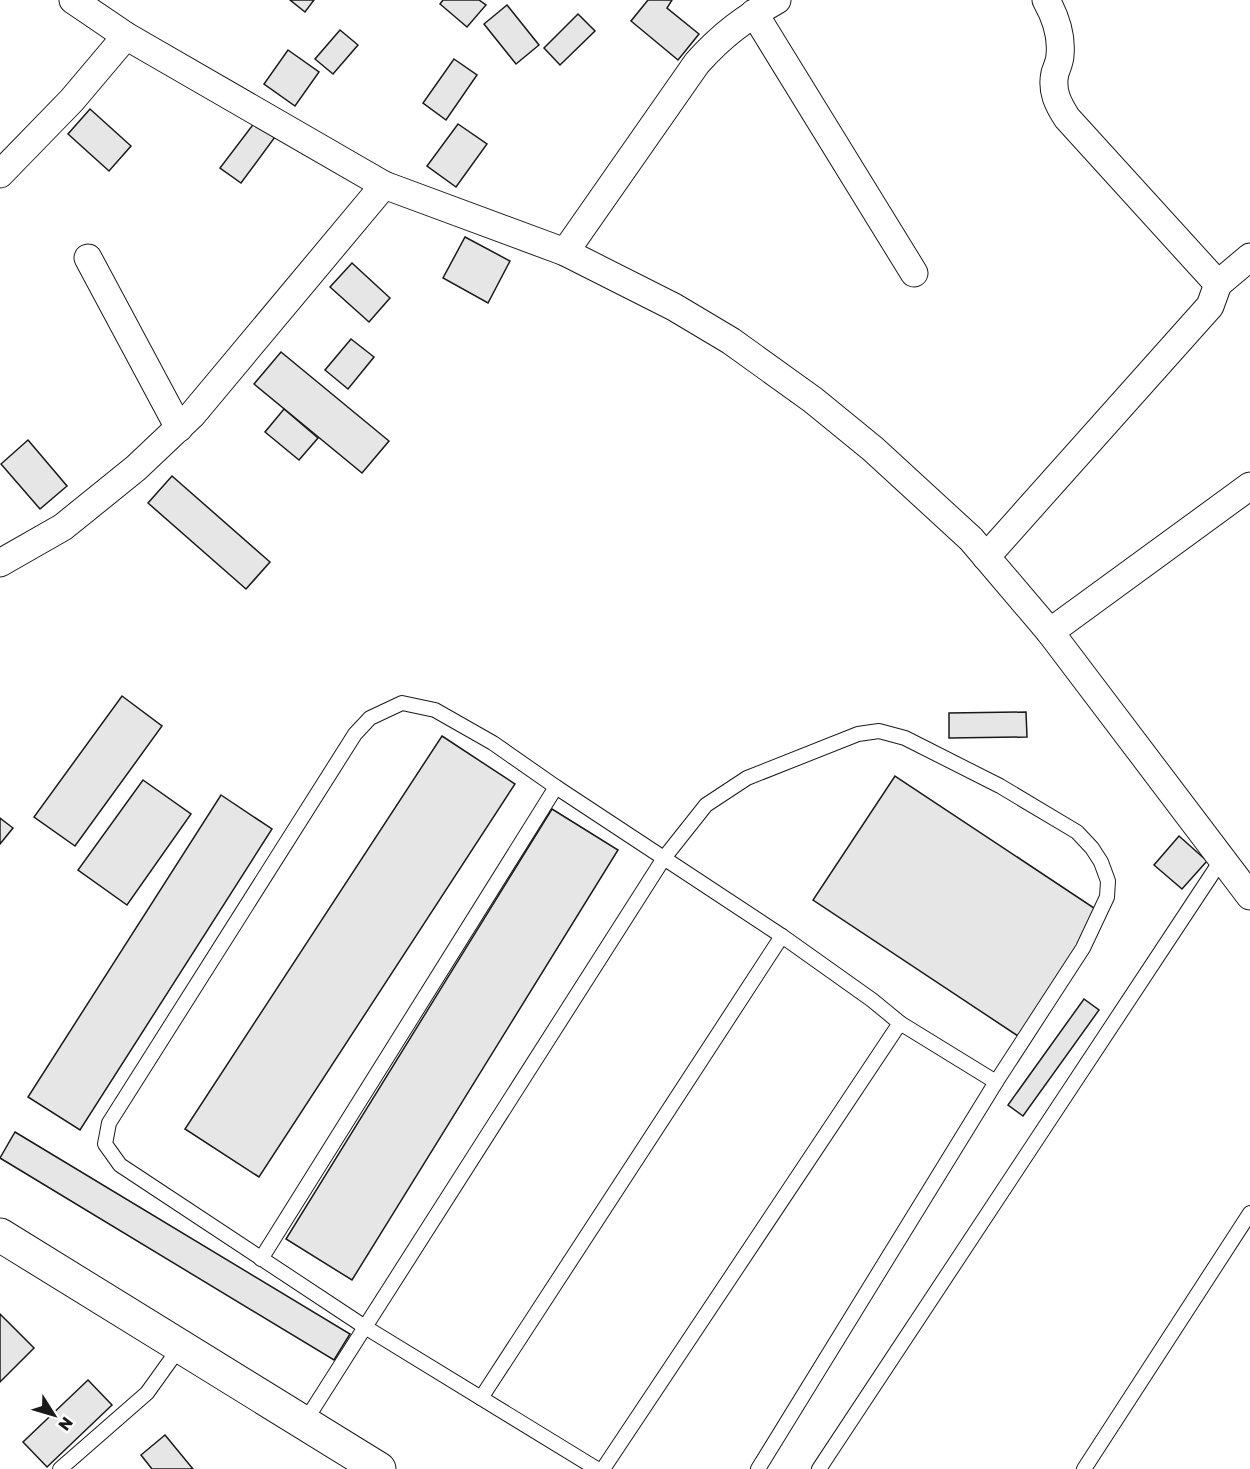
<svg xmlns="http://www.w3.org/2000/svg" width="1250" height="1469" viewBox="0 0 1250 1469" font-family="'Golos Text',sans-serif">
<rect width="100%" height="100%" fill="#fff"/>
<g fill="#e6e6e6" stroke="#1a1a1a" stroke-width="1.5">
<path d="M 290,0 L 314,0 L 305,12 Z"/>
<path d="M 443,0 L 479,0 L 486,5 L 467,27 L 440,4 Z"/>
<path d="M 648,0 L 672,0 L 667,8 L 699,34 L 678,60 L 631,21 Z"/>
<path d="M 507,5 L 539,45 L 516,64 L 484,24 Z"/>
<path d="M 578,14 L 595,31 L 560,65 L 544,48 Z"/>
<path d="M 340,30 L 358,45 L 333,74 L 315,59 Z"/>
<path d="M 288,50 L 319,72 L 295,106 L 264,84 Z"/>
<path d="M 454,59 L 477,75 L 446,120 L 423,103 Z"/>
<path d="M 90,109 L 131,146 L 109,171 L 68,134 Z"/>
<path d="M 255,122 L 275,137 L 241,183 L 220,168 Z"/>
<path d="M 458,124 L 487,144 L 456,187 L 427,166 Z"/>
<path d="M 465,237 L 510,261 L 488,303 L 443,278 Z"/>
<path d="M 352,263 L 390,298 L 369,322 L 330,287 Z"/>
<path d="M 351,339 L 374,357 L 348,389 L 325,370 Z"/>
<path d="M 281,352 L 389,441 L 362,473 L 254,384 Z"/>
<path d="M 284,409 L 318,438 L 299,460 L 265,432 Z"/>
<path d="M 28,440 L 67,486 L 40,509 L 1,464 Z"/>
<path d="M 172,476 L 270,562 L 246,589 L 148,503 Z"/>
<path d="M 122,696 L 162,726 L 75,846 L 34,817 Z"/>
<path d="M 1026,712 L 1027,737 L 949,738 L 949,713 Z"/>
<path d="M 442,736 L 515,784 L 259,1177 L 185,1129 Z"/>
<path d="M 895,776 L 1100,912 L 1018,1036 L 813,900 Z"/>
<path d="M 143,780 L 191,814 L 127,905 L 78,870 Z"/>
<path d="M 221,795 L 272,829 L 80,1130 L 28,1097 Z"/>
<path d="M 552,809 L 618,850 L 352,1280 L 286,1239 Z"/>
<path d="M 0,818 L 13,828 L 0,844 Z"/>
<path d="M 1179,836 L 1207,861 L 1182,889 L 1154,865 Z"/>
<path d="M 1084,999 L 1099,1010 L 1023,1116 L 1008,1105 Z"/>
<path d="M 15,1132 L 350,1334 L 334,1360 L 0,1158 Z"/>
<path d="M 0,1314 L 34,1348 L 0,1382 Z"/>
<path d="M 88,1380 L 112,1405 L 47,1467 L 23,1442 Z"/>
<path d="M 165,1435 L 193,1469 L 152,1469 L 141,1455 Z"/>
</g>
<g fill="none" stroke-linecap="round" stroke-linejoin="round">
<g stroke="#1a1a1a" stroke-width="16">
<g id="lane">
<path d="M 261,1259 L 556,787"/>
<path d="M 481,1398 L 782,936"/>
<path d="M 304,1423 L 365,1327 L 120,1165 L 105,1144 L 109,1123 L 355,734 L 370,718 L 402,703 L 435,710 L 493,743 L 556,787 L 782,936 L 872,1000 L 900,1023 L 996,1082"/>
<path d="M 60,1469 L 147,1393 L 180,1347"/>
<path d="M 597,1469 L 365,1327 L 664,858 L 706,805 L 747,778 L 858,734 L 879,731 L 905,738 L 1000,786 L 1077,832 L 1092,848 L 1101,862 L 1108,881 L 1107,897 L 1083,948 L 996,1082 L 758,1469"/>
<path d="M 603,1469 L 900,1023"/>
<path d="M 819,1469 L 1222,859"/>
<path d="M 1084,1469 L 1250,1213"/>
</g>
</g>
<g stroke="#1a1a1a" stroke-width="29">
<g id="street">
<path d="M 73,0 L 126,36 L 384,185 L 565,252 L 674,307 L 731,341 L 813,400 L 873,449 L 971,539 L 1050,632 L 1250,896"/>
<path d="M 1046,0 C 1055,16 1062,36 1060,55 C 1060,61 1057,67 1055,73 C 1051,91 1058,104 1067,118 L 1218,284 L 1250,257"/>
<path d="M 754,13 L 914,273"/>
<path d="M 0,174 L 72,100 L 126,36"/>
<path d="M 565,252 L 697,63 C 722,35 745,18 777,0"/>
<path d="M 88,258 L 179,428"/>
<path d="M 986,557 L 1210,306 L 1218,284"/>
<path d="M 0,563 L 63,527 L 136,468 L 192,415 L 384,185"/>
<path d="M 1050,632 L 1250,486"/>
</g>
</g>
<g stroke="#1a1a1a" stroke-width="35">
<path id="secondary" d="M 0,1235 L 379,1469"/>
</g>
<use href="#lane" stroke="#fff" stroke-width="14"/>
<use href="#street" stroke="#fff" stroke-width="27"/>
<use href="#secondary" stroke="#fff" stroke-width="33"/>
</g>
<g transform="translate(54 1415) rotate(127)" stroke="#ffffff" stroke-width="4.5" paint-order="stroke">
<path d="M0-4.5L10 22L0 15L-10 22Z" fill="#1a1a1a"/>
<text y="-9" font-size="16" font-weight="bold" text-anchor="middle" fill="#1a1a1a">N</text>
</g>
</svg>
